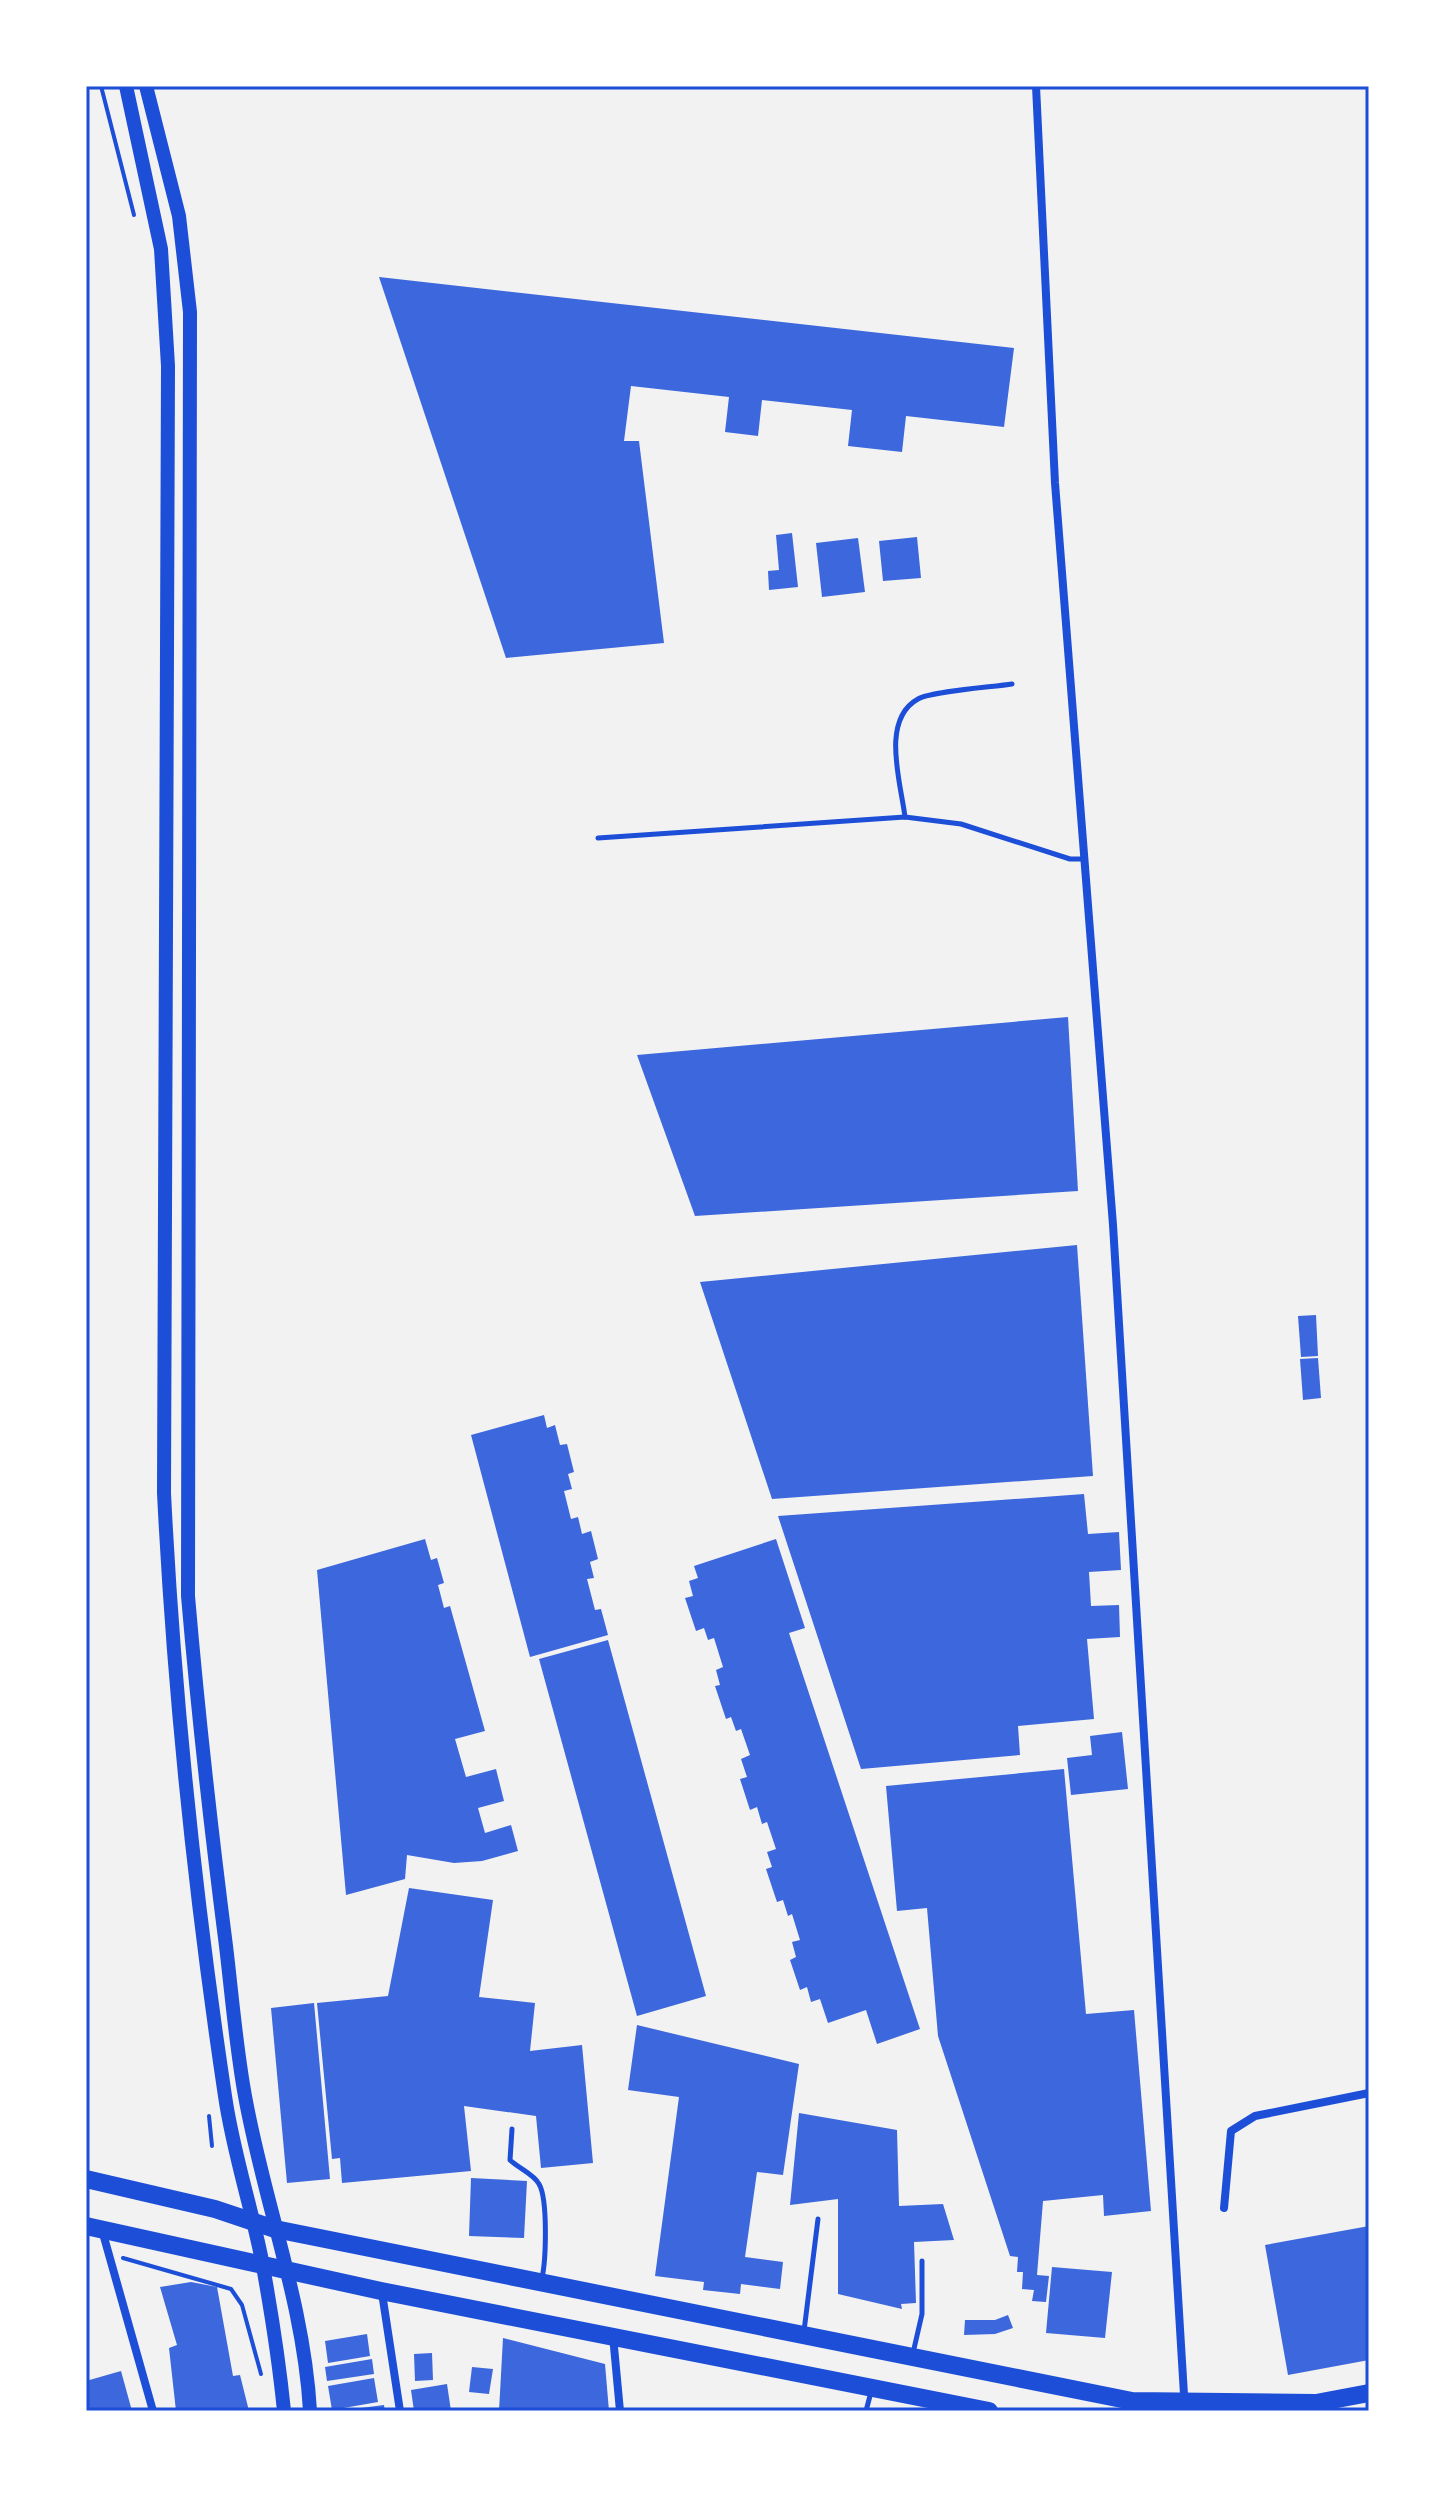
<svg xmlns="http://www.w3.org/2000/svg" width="1455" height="2497" viewBox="0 0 1455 2497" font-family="Montserrat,sans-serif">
<rect width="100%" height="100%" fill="#f2f2f2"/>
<g fill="#3d67dc">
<path d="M 379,277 L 1014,348 L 1004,427 L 906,416 L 902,452 L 848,446 L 852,410 L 762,400 L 758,436 L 725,432 L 729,397 L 631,386 L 624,441 L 639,441 L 664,643 L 506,658 Z"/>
<path d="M 792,533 L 798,587 L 769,590 L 768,571 L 779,570 L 776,535 Z"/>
<path d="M 917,537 L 921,578 L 883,581 L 879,541 Z"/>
<path d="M 858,538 L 865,592 L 822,597 L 816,543 Z"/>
<path d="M 1068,1017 L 1078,1191 L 695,1216 L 637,1055 Z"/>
<path d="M 1077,1245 L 1093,1476 L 772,1499 L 700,1282 Z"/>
<path d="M 1316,1315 L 1318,1356 L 1301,1357 L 1298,1316 Z"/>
<path d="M 1318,1358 L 1321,1398 L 1303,1400 L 1300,1359 Z"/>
<path d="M 544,1415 L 547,1428 L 555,1425 L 560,1445 L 567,1444 L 574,1472 L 568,1474 L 572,1489 L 564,1491 L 571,1519 L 578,1517 L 582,1534 L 591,1531 L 598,1559 L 590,1562 L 594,1578 L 587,1579 L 595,1610 L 601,1609 L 608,1635 L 530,1657 L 471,1435 Z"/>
<path d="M 1084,1494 L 1088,1534 L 1119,1532 L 1121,1570 L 1089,1572 L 1091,1606 L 1119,1605 L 1120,1637 L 1087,1639 L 1094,1719 L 1018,1726 L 1020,1755 L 861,1769 L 778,1516 Z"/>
<path d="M 425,1539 L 431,1560 L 437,1558 L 444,1583 L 438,1585 L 444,1608 L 450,1606 L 485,1731 L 455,1739 L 466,1777 L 496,1769 L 504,1801 L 478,1808 L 485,1833 L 511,1825 L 518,1851 L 482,1861 L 454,1863 L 407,1855 L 405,1879 L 346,1895 L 317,1570 Z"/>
<path d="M 776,1539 L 805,1628 L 789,1633 L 920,2029 L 877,2044 L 866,2010 L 828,2023 L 820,1999 L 811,2002 L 807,1987 L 800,1990 L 790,1960 L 796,1957 L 792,1942 L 800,1940 L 792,1914 L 788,1916 L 783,1900 L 777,1902 L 766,1869 L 772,1867 L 767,1852 L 776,1849 L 767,1822 L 762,1824 L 757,1807 L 750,1810 L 740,1779 L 747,1777 L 741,1759 L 750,1755 L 741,1729 L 736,1731 L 731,1717 L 726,1719 L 715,1686 L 720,1685 L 716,1670 L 723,1667 L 714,1638 L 708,1640 L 704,1628 L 696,1631 L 685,1598 L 693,1596 L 689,1581 L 698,1578 L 694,1566 Z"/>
<path d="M 608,1640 L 706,1996 L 637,2016 L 539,1659 Z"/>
<path d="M 1122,1732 L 1128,1789 L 1071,1795 L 1067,1758 L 1092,1755 L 1090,1736 Z"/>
<path d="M 1064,1769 L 1086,2014 L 1134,2010 L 1151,2211 L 1104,2216 L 1103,2195 L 1043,2201 L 1037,2275 L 1049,2276 L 1046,2302 L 1032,2301 L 1034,2290 L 1022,2289 L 1023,2272 L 1017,2272 L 1018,2257 L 1010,2256 L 938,2036 L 927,1908 L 897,1911 L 886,1786 Z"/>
<path d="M 409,1888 L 493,1900 L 479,1997 L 535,2003 L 530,2051 L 582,2045 L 593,2163 L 541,2168 L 536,2116 L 464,2106 L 471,2171 L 342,2183 L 340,2158 L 332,2159 L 317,2003 L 388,1996 Z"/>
<path d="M 314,2003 L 330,2179 L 287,2183 L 271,2008 Z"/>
<path d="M 637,2025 L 799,2064 L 783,2175 L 757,2172 L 745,2257 L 783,2262 L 780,2289 L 741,2284 L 740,2294 L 703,2290 L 704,2282 L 655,2276 L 679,2097 L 628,2090 Z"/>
<path d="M 799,2113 L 897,2130 L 899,2206 L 943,2204 L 954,2240 L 914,2242 L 916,2303 L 901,2304 L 902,2309 L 838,2294 L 838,2199 L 790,2205 Z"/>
<path d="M 471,2178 L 527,2181 L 524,2238 L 469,2236 Z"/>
<path d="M 1369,2226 L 1369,2360 L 1288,2375 L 1265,2245 Z"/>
<path d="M 1052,2267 L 1112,2272 L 1105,2338 L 1046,2333 Z"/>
<path d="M 191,2282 L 217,2287 L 233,2376 L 240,2375 L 249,2411 L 176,2411 L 169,2348 L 177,2345 L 160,2287 Z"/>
<path d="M 1008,2315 L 1013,2328 L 995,2334 L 964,2335 L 965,2320 L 995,2320 Z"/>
<path d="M 367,2334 L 370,2356 L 328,2363 L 325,2341 Z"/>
<path d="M 503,2338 L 605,2364 L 609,2411 L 499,2411 Z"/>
<path d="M 432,2353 L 433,2380 L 415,2381 L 414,2354 Z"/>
<path d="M 372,2359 L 374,2374 L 327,2381 L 325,2367 Z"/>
<path d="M 472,2367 L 493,2369 L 489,2394 L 469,2392 Z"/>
<path d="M 121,2371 L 132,2411 L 86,2411 L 86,2381 Z"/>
<path d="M 374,2378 L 378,2402 L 332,2410 L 328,2386 Z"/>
<path d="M 447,2384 L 451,2411 L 414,2411 L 411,2390 Z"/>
<path d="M 384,2405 L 385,2411 L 353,2411 L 353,2409 Z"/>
</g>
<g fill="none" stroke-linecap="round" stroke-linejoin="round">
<g stroke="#1d4ed8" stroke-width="4">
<path d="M 101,86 L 134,215"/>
<path d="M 209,2116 L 212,2146"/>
<path d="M 123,2258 L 231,2289 L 242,2305 L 261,2374"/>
</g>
<g stroke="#1d4ed8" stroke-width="5">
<path d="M 905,817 C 901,783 880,720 918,699 C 932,691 993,687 1012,684"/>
<path d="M 598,838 L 905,817 L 961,824 L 1070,859 L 1085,859"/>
<path d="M 512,2129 L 510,2160 C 518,2168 534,2174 539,2184 C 548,2199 546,2260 542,2278"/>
<path d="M 804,2331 L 818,2219"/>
<path d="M 913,2353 L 922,2314 L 922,2261"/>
<path d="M 866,2411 L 871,2392"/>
</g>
<g stroke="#1d4ed8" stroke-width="8">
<path d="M 1036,86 L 1055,483 L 1113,1225 L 1185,2411"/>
<path d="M 1224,2208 L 1231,2131 L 1255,2116 L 1369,2093"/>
<path d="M 102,2230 L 153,2411"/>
<path d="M 382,2293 L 400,2411"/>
<path d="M 613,2336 L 620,2411"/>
</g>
<g stroke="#1d4ed8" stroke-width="14">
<path d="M 126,86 L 161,249 L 168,366 L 164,1493 C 174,1695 195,1896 225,2096 C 233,2152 251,2205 262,2261 C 271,2310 279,2361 284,2411"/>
<path d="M 146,86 L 179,216 L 190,312 L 188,1596 C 198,1713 211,1829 226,1946 C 232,1996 236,2047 245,2096 C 264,2202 304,2303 310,2411"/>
</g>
<g stroke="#1d4ed8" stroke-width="18">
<path d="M 86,2179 L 215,2209 L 275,2229 L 1132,2401 L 1316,2403 L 1369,2393"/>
<path d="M 86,2226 L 381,2291 L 989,2411"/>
</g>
</g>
<rect width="1455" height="2497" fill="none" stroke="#ffffff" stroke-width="176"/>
<rect x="88" y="88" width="1279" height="2321" fill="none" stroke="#1d4ed8" stroke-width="3"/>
</svg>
